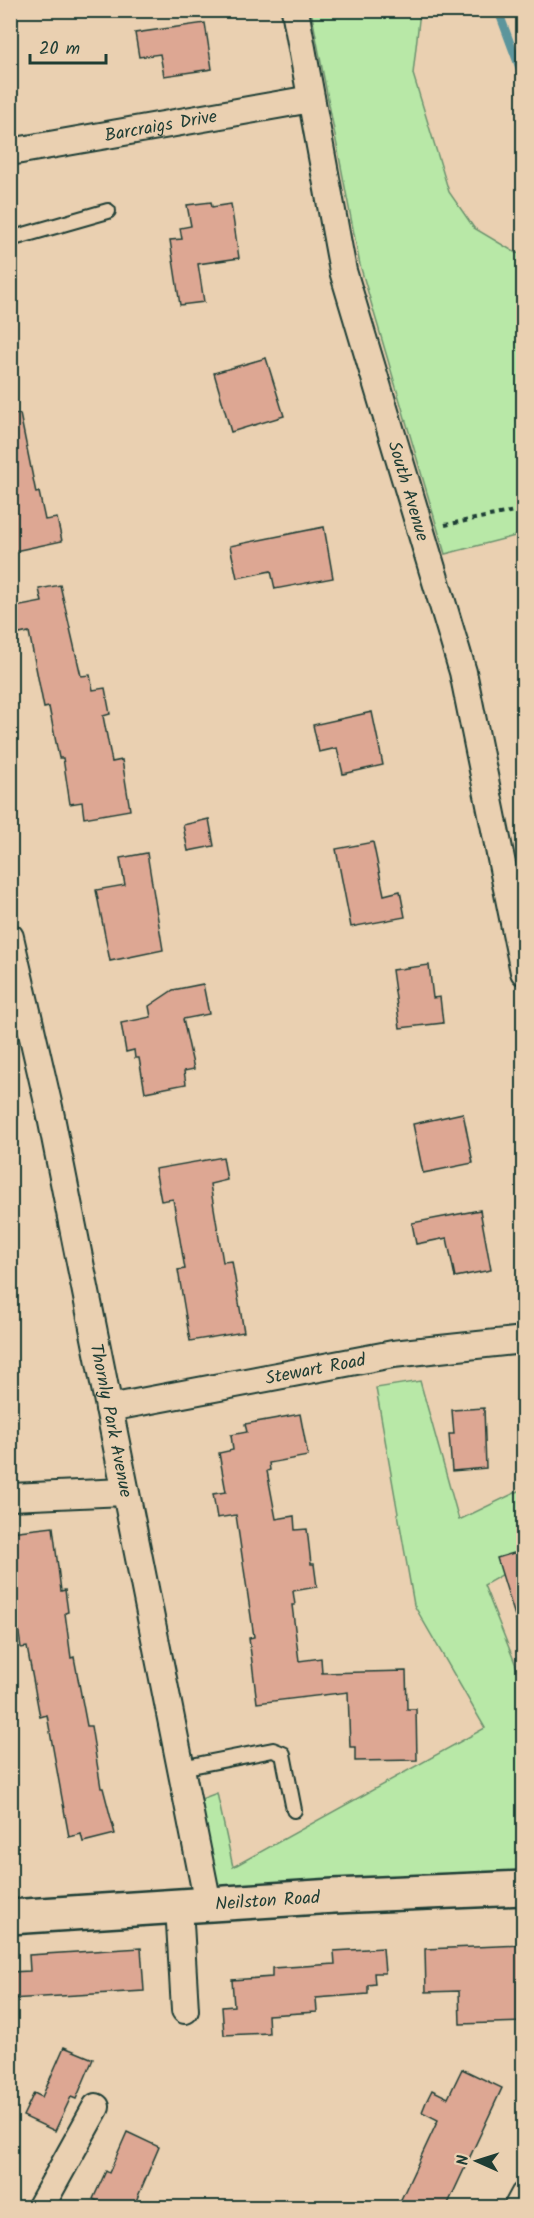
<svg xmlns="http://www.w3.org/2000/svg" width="534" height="2218" viewBox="0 0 534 2218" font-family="Kalam,sans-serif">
<rect width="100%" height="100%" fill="#ead0b1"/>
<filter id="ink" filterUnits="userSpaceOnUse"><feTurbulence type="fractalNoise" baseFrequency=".0167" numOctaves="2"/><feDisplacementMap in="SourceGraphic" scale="12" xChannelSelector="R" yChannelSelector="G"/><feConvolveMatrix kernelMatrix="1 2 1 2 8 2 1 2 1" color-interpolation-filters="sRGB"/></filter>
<g filter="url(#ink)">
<g fill="#b8e8a7" stroke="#6c926e" stroke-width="1.5">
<path d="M 311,11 L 420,11 L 413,74 L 449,192 L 474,228 L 516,253 L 523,254 L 523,534 L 445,554 L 360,265 Z"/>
<path d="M 420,1381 L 459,1520 L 523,1489 L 523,1563 L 484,1585 L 521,1678 L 523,1678 L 523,1877 L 215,1888 L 201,1799 L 217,1793 L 233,1867 L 485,1728 L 414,1605 L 376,1388 Z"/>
</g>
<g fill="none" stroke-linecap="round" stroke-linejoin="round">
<path stroke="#5b959c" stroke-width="8" d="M 498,10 L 524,80"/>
</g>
<g fill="#dda793" stroke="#1f3d34" stroke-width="1.5">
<path d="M 205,23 L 212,69 L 164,76 L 160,54 L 139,57 L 135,33 Z"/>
<path d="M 211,202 L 212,207 L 231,204 L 239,258 L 198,264 L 204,302 L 180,305 L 170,240 L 182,239 L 180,228 L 191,226 L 187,205 Z"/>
<path d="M 266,358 L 284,416 L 231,432 L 214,373 Z"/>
<path d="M 20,414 L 36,493 L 39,492 L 45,520 L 57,518 L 62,541 L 10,552 L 10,415 Z"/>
<path d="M 324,527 L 333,578 L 275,589 L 271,571 L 237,578 L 230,546 Z"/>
<path d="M 60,585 L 81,676 L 90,675 L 93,690 L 105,688 L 110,714 L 103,716 L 112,762 L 122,760 L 130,810 L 84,818 L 82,802 L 70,804 L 63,758 L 59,758 L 49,707 L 44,708 L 29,632 L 10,636 L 10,608 L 42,602 L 39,589 Z"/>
<path d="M 372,712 L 383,765 L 343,774 L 337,748 L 319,752 L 313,725 Z"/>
<path d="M 209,819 L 214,846 L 188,851 L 183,825 Z"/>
<path d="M 373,842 L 384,895 L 400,891 L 405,917 L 351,927 L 336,849 Z"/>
<path d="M 147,853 L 163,950 L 110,961 L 96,890 L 125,885 L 120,858 Z"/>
<path d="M 429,965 L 433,998 L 440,997 L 443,1023 L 400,1028 L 392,970 Z"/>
<path d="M 203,984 L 209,1014 L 183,1019 L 194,1069 L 184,1071 L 186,1084 L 145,1092 L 139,1058 L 135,1058 L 134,1050 L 126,1052 L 121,1023 L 151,1017 L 149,1006 L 173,990 Z"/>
<path d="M 463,1113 L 473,1163 L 423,1173 L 413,1124 Z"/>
<path d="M 223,1157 L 227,1180 L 210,1184 L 223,1262 L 232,1261 L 244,1332 L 190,1341 L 178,1270 L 185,1269 L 173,1199 L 161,1201 L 155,1169 Z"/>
<path d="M 480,1210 L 491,1270 L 455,1277 L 447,1238 L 416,1244 L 412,1223 Z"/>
<path d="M 484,1408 L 486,1468 L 452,1471 L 449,1434 L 454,1434 L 452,1410 Z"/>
<path d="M 300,1414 L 308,1456 L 269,1463 L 270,1470 L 267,1471 L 276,1519 L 294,1516 L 295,1530 L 307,1529 L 311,1564 L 314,1564 L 317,1587 L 293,1591 L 295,1605 L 292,1605 L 299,1661 L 321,1658 L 322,1673 L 406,1671 L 407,1709 L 416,1709 L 417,1760 L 355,1761 L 355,1747 L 350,1747 L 348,1692 L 257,1703 L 249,1638 L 254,1637 L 236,1515 L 217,1518 L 213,1494 L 226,1492 L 219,1453 L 233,1450 L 231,1435 L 247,1432 L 245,1424 Z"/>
<path d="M 53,1527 L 61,1591 L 65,1590 L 68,1612 L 65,1613 L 71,1658 L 74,1657 L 87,1726 L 91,1726 L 101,1788 L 103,1788 L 115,1834 L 83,1842 L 81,1834 L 69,1837 L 47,1715 L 40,1717 L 27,1647 L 21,1648 L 14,1598 L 17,1598 L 10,1532 Z"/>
<path d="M 524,1550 L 524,1629 L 519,1629 L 497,1558 Z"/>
<path d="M 524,1945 L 524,2022 L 460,2024 L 459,1991 L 426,1992 L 425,1949 Z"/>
<path d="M 141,1948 L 144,1991 L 10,1999 L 10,1972 L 30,1971 L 29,1955 Z"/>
<path d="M 383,1948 L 385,1973 L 374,1973 L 375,1984 L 368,1985 L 368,1994 L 316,1998 L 317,2012 L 268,2015 L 269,2033 L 224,2035 L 222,2007 L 234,2006 L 232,1980 L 272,1977 L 272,1968 L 335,1964 L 334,1951 Z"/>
<path d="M 64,2047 L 93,2059 L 76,2099 L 71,2097 L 55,2131 L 23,2116 L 34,2093 L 42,2097 Z"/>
<path d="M 462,2069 L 502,2088 L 446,2208 L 397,2208 L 438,2120 L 422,2112 L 426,2102 L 432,2090 L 448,2098 Z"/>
<path d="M 127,2132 L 159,2147 L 133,2208 L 111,2208 L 93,2199 L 106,2171 L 109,2173 Z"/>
</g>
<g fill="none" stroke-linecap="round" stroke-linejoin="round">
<g stroke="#1f3d34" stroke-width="18">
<g id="service">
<path d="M 10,239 L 108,211"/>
<path d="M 181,1768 L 273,1750 L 283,1754 L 294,1810"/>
</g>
</g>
<g stroke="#1f3d34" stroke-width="30">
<g id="minor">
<path id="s1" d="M 295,10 L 343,271 L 463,672 L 524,972"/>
<path id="s2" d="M 10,152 L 311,99"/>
<path id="s3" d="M 10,937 L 49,1107 L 208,1904"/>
<path id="s4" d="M 109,1408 L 393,1354 L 524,1340"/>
<path d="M 10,1497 L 125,1492"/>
<path d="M 179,1906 L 185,2010"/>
<path d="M 40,2208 L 96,2107"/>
<path d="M 517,2208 L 524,2195"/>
</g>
</g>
<g stroke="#1f3d34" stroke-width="38">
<g id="secondary">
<path id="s5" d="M 10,1917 L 334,1896 L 524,1888"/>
</g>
</g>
<path stroke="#1f3d34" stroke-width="4" stroke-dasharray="4.5 4.5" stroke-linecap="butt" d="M 445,525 L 524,509"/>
<use href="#service" stroke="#ead0b1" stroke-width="14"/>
<use href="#minor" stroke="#ead0b1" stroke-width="26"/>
<use href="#secondary" stroke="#ead0b1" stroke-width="33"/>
</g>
</g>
<g text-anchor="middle" stroke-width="5" stroke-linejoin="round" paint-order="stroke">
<g font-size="18" fill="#1f3d34" stroke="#ead0b1">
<text dy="6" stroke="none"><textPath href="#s2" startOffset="153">Barcraigs Drive</textPath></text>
<text dy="6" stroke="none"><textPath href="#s1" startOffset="495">South Avenue</textPath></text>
<text dy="6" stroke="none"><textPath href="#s4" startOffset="210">Stewart Road</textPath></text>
<text dy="6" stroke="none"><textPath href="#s3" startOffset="494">Thornly Park Avenue</textPath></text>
<text dy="6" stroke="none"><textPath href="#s5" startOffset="258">Neilston Road</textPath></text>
</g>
</g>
<rect width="534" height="2218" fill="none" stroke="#ead0b1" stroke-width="36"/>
<rect x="18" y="18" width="498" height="2182" fill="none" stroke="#1f3d34" stroke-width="2" filter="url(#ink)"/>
<g transform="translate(477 2161) rotate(273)" stroke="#ead0b1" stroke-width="4.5" paint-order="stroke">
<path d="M0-4.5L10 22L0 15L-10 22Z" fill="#1f3d34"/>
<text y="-9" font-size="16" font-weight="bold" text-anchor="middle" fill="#1f3d34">N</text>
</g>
<path d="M30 54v9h76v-9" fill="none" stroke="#1f3d34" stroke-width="3"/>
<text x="39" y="54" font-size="18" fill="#1f3d34" stroke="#ead0b1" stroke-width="4.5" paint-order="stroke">20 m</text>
</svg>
